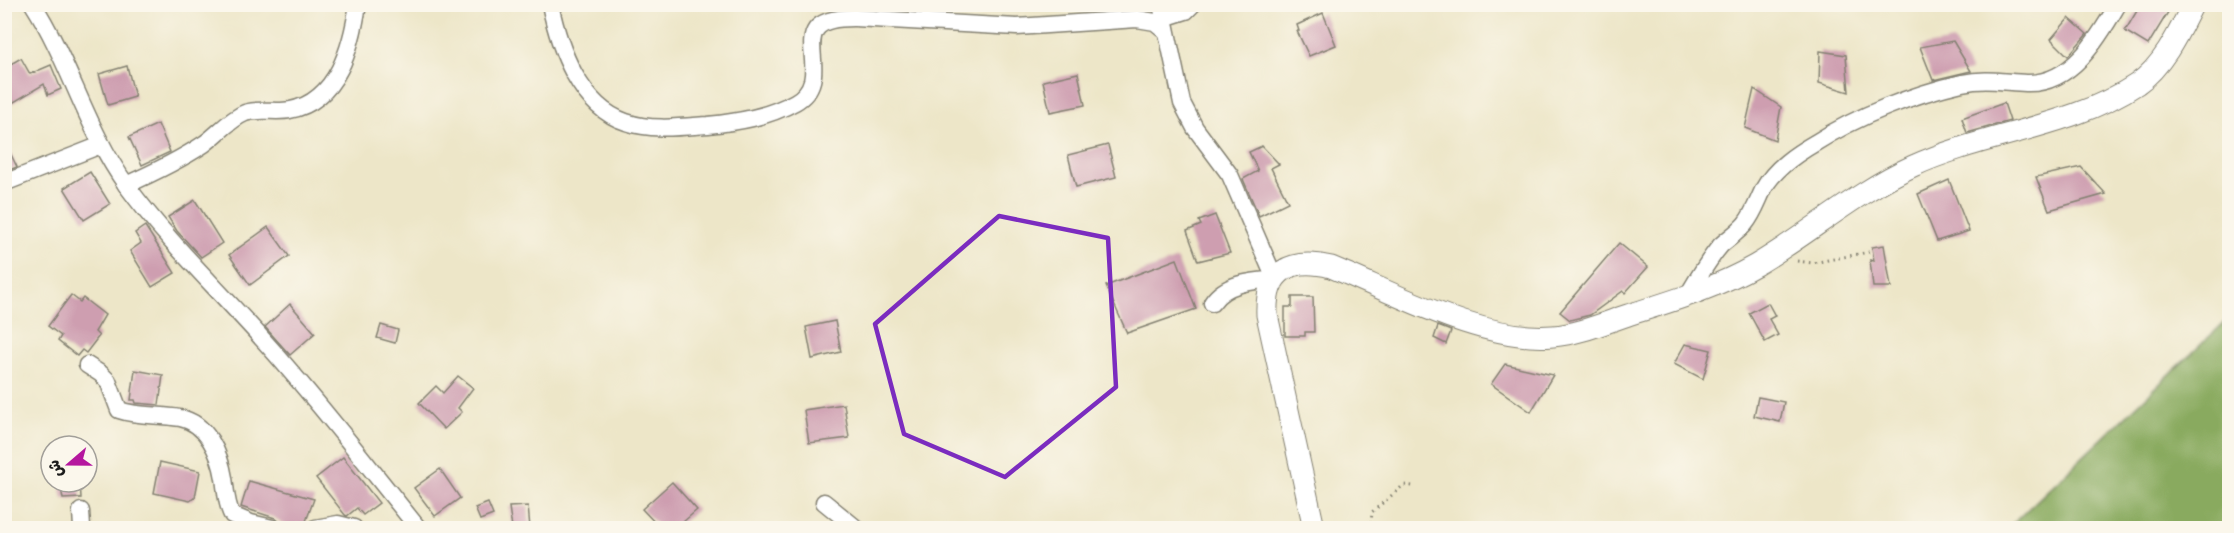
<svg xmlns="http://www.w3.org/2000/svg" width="2234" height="533" viewBox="0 0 2234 533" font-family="'Comic Neue','Playpen Sans Arabic',sans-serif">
<rect width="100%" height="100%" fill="#fbf7ec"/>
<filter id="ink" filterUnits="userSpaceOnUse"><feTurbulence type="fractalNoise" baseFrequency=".0167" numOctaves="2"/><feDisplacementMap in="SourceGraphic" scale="12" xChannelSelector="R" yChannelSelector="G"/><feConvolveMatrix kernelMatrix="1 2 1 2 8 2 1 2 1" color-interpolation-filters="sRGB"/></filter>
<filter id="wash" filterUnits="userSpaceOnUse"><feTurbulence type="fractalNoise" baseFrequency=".008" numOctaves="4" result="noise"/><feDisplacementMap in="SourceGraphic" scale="24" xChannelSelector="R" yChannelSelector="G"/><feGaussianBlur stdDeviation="1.35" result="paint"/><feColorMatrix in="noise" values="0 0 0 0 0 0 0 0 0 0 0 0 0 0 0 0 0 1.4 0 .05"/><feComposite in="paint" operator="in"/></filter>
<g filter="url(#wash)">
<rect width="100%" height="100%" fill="#ede6c8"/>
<path fill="#89aa5f" stroke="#52633e" stroke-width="1.5" d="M 2229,318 L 2229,528 L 2008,528 Z"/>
<g id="blocks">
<g fill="#ce9eb0">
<path d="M 2141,4 L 2173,4 L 2148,45 L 2125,31 Z"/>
<path d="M 1323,13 L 1336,45 L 1309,56 L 1297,31 L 1299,31 L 1297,25 Z"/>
<path d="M 2069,18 L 2087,34 L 2068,56 L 2051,39 Z"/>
<path d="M 1953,41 L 1971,71 L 1933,80 L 1920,47 Z"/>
<path d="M 1820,51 L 1846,55 L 1849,92 L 1819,83 Z"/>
<path d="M 21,58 L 30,74 L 51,65 L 61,89 L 48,95 L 44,84 L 4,108 L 4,68 Z"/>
<path d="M 127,66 L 135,97 L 108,105 L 99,74 Z"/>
<path d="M 1078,73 L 1085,105 L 1050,112 L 1043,81 Z"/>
<path d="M 1754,89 L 1781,107 L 1775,140 L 1745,128 Z"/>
<path d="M 2004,103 L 2010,121 L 1967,133 L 1962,118 Z"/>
<path d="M 158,124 L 170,152 L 142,165 L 129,137 Z"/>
<path d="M 4,140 L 17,167 L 4,172 Z"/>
<path d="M 1108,145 L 1116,177 L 1076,187 L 1068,155 Z"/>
<path d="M 1262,146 L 1279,164 L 1271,168 L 1288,202 L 1259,216 L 1243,179 L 1258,171 L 1249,152 Z"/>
<path d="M 2081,167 L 2106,194 L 2049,210 L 2036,177 Z"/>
<path d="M 90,172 L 110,204 L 84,220 L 64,188 Z"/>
<path d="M 1949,180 L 1969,231 L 1937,241 L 1918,194 Z"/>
<path d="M 195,200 L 222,243 L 201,257 L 177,231 L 168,217 Z"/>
<path d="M 1215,215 L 1230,253 L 1198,261 L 1187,231 L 1201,225 L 1199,221 Z"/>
<path d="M 145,226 L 175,273 L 152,287 L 130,251 L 141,243 L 135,233 Z"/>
<path d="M 268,227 L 289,256 L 250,285 L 229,255 Z"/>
<path d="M 1619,243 L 1648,267 L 1625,293 L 1623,291 L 1590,315 L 1570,320 L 1560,312 Z"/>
<path d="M 1884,245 L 1891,287 L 1873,287 L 1870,260 L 1874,261 L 1872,247 Z"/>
<path d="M 1177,259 L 1196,309 L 1127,333 L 1106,286 Z"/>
<path d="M 71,295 L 80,302 L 83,298 L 105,315 L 95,332 L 99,336 L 86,353 L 82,350 L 77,356 L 58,341 L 61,336 L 48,326 Z"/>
<path d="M 1292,297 L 1313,297 L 1314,332 L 1305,332 L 1305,336 L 1285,336 L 1285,307 L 1292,307 Z"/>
<path d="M 1768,303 L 1775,316 L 1769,319 L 1778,335 L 1765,342 L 1749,313 Z"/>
<path d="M 290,304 L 315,333 L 290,355 L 265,327 Z"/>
<path d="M 835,321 L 841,352 L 812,359 L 806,327 Z"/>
<path d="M 381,325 L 398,330 L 395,343 L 377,338 Z"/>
<path d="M 1438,326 L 1451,331 L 1446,344 L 1434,338 Z"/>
<path d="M 1685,344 L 1711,350 L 1703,379 L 1674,364 Z"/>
<path d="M 1505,364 L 1553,375 L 1531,412 L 1491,384 Z"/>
<path d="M 135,370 L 163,375 L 159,405 L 136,403 L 135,400 L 131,400 Z"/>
<path d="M 458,376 L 473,388 L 458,408 L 462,412 L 444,429 L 419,403 L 436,386 L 443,393 Z"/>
<path d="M 1758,397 L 1784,402 L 1780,422 L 1754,416 Z"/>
<path d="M 844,404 L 849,438 L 809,443 L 804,410 Z"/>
<path d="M 343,457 L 379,503 L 363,515 L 357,508 L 347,516 L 345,515 L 316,478 Z"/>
<path d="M 160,462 L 200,471 L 195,497 L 190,501 L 154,493 Z"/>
<path d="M 440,469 L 460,498 L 435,516 L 414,488 Z"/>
<path d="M 249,481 L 314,499 L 305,524 L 296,527 L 282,524 L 275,518 L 241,507 Z"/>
<path d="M 60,482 L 80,482 L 81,498 L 63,499 Z"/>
<path d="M 672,482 L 697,510 L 676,528 L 660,528 L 642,509 Z"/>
<path d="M 488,503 L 493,515 L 480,520 L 475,508 Z"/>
<path d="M 528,506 L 530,528 L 512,528 L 509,507 Z"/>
</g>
</g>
</g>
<g filter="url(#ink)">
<use href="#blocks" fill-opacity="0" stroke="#848172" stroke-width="1.5"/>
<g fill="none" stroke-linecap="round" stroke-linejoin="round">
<g stroke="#848172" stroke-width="19">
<g id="minor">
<path d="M 33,4 C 70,62 86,129 127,186 C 168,242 219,290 265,342 C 319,402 368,466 418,528"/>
<path d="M 550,4 C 559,48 580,107 626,122 C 652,131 681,127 708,125 C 738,122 768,117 795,102 C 842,75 774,17 855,18 L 1017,27 L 1137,19 L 1155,22 L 1166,31"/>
<path d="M 1161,4 L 1182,103 L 1195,128 L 1230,175 L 1275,279 C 1252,281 1225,283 1212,303"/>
<path d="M 1164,18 L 1186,11 L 1193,4"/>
<path d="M 4,183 L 101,145"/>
<path d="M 126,185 C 153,173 180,160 204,144 C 217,135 230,119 245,113 C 259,108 276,113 290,110 C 338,101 352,45 358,4"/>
<path d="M 1688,295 C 1698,278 1708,260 1721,245 C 1729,238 1738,232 1745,224 C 1754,213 1758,200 1764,188 C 1775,168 1796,154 1815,143 C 1857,116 1914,94 1962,83 C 1985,78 2003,82 2026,83 C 2071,85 2098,39 2118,4"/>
<path d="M 87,365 L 101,374 L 108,381 L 119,410 C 139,417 159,414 180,418 C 207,423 220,454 224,478 C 226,491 226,503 232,515 L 251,523 L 272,528"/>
<path d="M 824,502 L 856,528"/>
<path d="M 81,511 L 82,528"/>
<path d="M 315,528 L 338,524 L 354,528"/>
</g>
</g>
<g stroke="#848172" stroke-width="23">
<path id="tertiary" d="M 1314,528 L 1267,315 C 1265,271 1290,257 1331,267 C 1395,293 1483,342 1553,336 C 1579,334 1604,323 1628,315 C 1672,301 1716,288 1756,265 C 1809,234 1856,192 1913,166 C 1985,133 2071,128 2137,84 C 2164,65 2179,32 2193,4"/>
</g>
<g stroke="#848172" stroke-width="3" stroke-dasharray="1.5 4.5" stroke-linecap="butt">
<path d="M 1797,261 L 1813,263 L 1869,252"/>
<path d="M 1367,528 L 1371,523 L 1372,512 L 1404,485 L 1413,486"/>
</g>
<use href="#minor" stroke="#fff" stroke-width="16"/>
<use href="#tertiary" stroke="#fff" stroke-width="21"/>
</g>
</g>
<path fill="none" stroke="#7b2cbf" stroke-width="4.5" stroke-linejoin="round" d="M 999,216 L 1108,238 L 1116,387 L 1005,477 L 904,434 L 875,324 Z"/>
<rect width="2234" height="533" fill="none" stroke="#fbf7ec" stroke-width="24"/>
<g transform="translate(69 464) rotate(250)"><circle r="28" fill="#fbf7ec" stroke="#a29f99" stroke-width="1.5"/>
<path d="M0-4.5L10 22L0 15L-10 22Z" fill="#b5179e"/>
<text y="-9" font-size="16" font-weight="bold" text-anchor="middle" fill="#1c1c1c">ش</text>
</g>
</svg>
